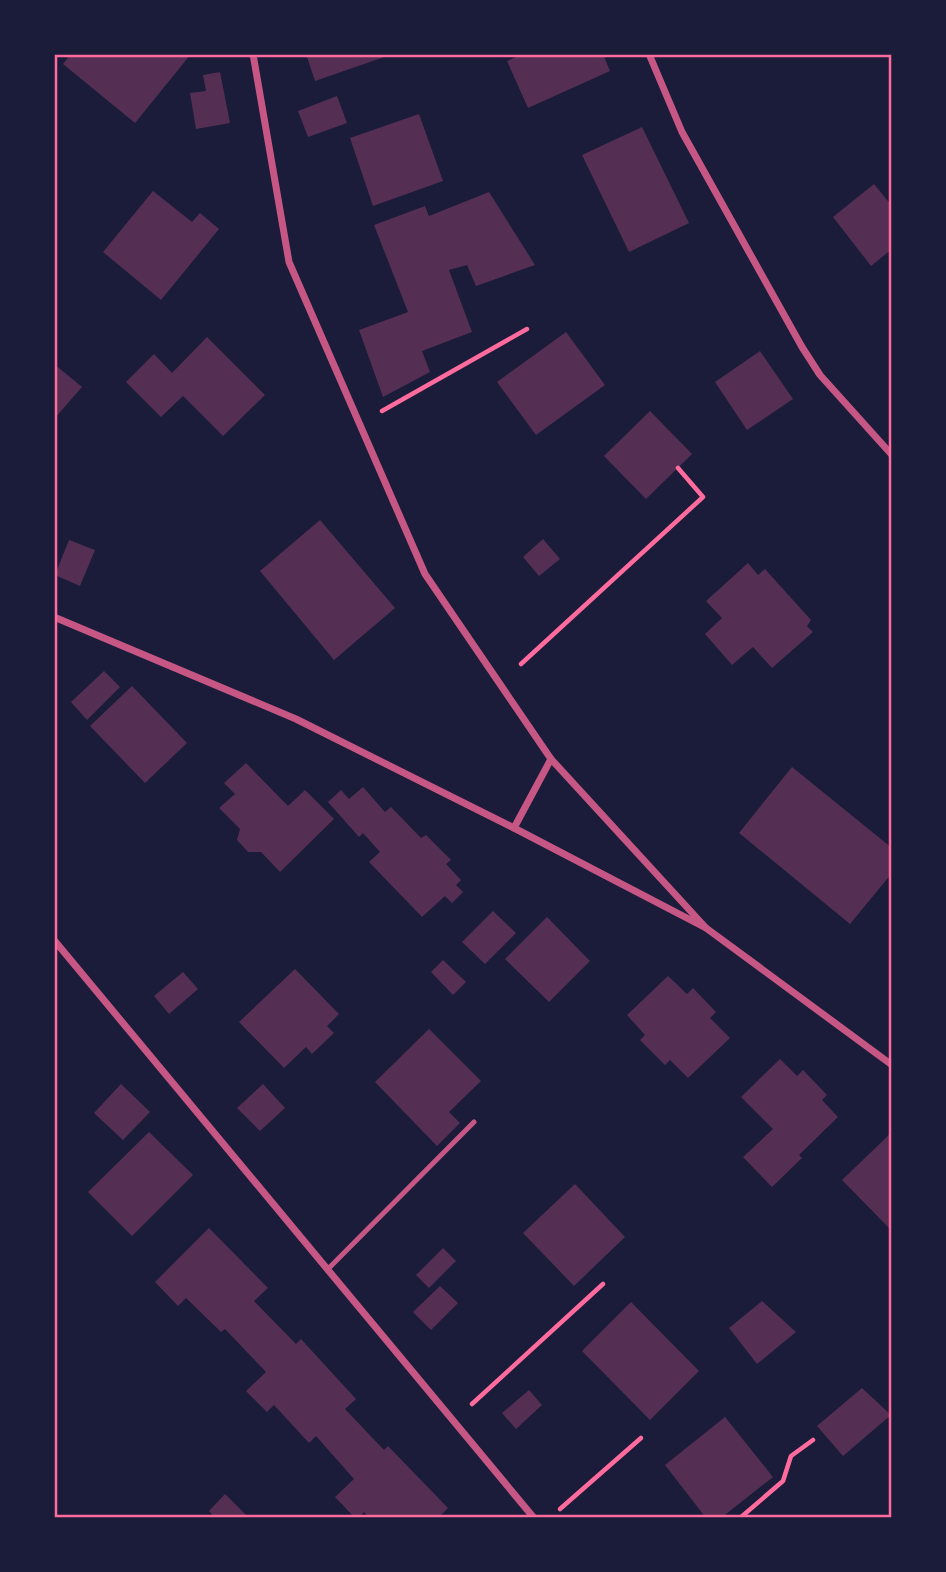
<svg xmlns="http://www.w3.org/2000/svg" width="946" height="1572" viewBox="0 0 946 1572" font-family="'Varela Round',sans-serif">
<rect width="100%" height="100%" fill="#1b1b3a"/>
<g fill="#542f53">
<path d="M 71,54 L 191,54 L 135,123 L 63,64 Z"/>
<path d="M 306,54 L 390,54 L 390,55 L 315,81 Z"/>
<path d="M 523,54 L 603,54 L 610,71 L 528,108 L 507,61 Z"/>
<path d="M 220,72 L 230,123 L 196,129 L 190,93 L 206,91 L 203,75 Z"/>
<path d="M 337,96 L 347,123 L 308,137 L 298,111 Z"/>
<path d="M 419,114 L 443,181 L 373,206 L 350,138 Z"/>
<path d="M 642,127 L 689,223 L 629,252 L 582,155 Z"/>
<path d="M 874,184 L 892,206 L 892,249 L 871,266 L 833,217 Z"/>
<path d="M 153,191 L 192,222 L 200,213 L 219,229 L 161,300 L 103,252 Z"/>
<path d="M 489,192 L 535,265 L 476,286 L 467,265 L 449,270 L 472,332 L 422,351 L 430,372 L 383,397 L 359,330 L 408,312 L 374,225 L 425,206 L 429,216 Z"/>
<path d="M 566,332 L 605,385 L 536,435 L 497,382 Z"/>
<path d="M 207,337 L 265,395 L 223,436 L 183,396 L 161,417 L 126,382 L 154,354 L 172,373 Z"/>
<path d="M 760,351 L 793,399 L 747,430 L 715,382 Z"/>
<path d="M 54,364 L 82,387 L 54,419 Z"/>
<path d="M 650,411 L 692,454 L 646,499 L 604,456 Z"/>
<path d="M 320,520 L 395,608 L 334,660 L 260,571 Z"/>
<path d="M 543,539 L 560,559 L 539,576 L 523,557 Z"/>
<path d="M 69,540 L 95,550 L 80,586 L 55,575 Z"/>
<path d="M 748,563 L 758,575 L 765,569 L 811,620 L 807,626 L 813,632 L 772,668 L 753,647 L 732,665 L 705,634 L 722,618 L 706,601 Z"/>
<path d="M 104,671 L 120,687 L 87,720 L 71,702 Z"/>
<path d="M 132,686 L 187,743 L 145,783 L 90,726 Z"/>
<path d="M 246,763 L 288,806 L 305,790 L 334,819 L 280,872 L 261,852 L 248,852 L 237,840 L 240,829 L 219,808 L 235,794 L 224,783 Z"/>
<path d="M 792,767 L 892,848 L 892,873 L 850,924 L 739,833 Z"/>
<path d="M 363,787 L 385,812 L 391,807 L 421,838 L 426,835 L 451,860 L 446,864 L 461,880 L 456,885 L 463,892 L 452,903 L 445,896 L 422,917 L 369,862 L 380,852 L 363,833 L 359,837 L 328,802 L 341,790 L 349,799 Z"/>
<path d="M 493,911 L 516,933 L 485,964 L 462,942 Z"/>
<path d="M 547,917 L 590,961 L 549,1002 L 505,959 Z"/>
<path d="M 443,960 L 466,982 L 453,995 L 431,972 Z"/>
<path d="M 295,969 L 339,1014 L 327,1026 L 334,1033 L 312,1054 L 306,1047 L 284,1068 L 239,1022 Z"/>
<path d="M 183,972 L 198,989 L 169,1014 L 154,996 Z"/>
<path d="M 668,976 L 687,994 L 693,988 L 716,1012 L 710,1018 L 730,1038 L 688,1078 L 670,1060 L 665,1065 L 640,1040 L 645,1035 L 627,1015 Z"/>
<path d="M 429,1029 L 481,1081 L 449,1112 L 460,1123 L 437,1146 L 375,1082 Z"/>
<path d="M 780,1059 L 797,1076 L 803,1070 L 827,1095 L 822,1100 L 838,1117 L 799,1155 L 802,1158 L 772,1187 L 743,1157 L 773,1129 L 741,1097 Z"/>
<path d="M 121,1084 L 150,1112 L 123,1140 L 94,1113 Z"/>
<path d="M 263,1084 L 285,1108 L 260,1131 L 237,1108 Z"/>
<path d="M 149,1132 L 193,1175 L 132,1236 L 88,1192 Z"/>
<path d="M 892,1132 L 892,1231 L 842,1180 Z"/>
<path d="M 575,1184 L 625,1237 L 574,1286 L 523,1233 Z"/>
<path d="M 209,1228 L 268,1288 L 254,1301 L 296,1344 L 301,1339 L 356,1399 L 345,1409 L 384,1450 L 388,1446 L 448,1508 L 438,1518 L 369,1518 L 364,1512 L 358,1518 L 355,1518 L 335,1497 L 354,1479 L 316,1436 L 309,1443 L 274,1405 L 267,1412 L 246,1391 L 266,1372 L 225,1329 L 221,1332 L 186,1298 L 178,1306 L 155,1282 Z"/>
<path d="M 443,1248 L 456,1261 L 429,1288 L 416,1275 Z"/>
<path d="M 440,1286 L 458,1303 L 431,1330 L 413,1312 Z"/>
<path d="M 762,1301 L 796,1332 L 757,1364 L 729,1328 Z"/>
<path d="M 631,1302 L 699,1371 L 650,1420 L 582,1351 Z"/>
<path d="M 862,1388 L 891,1415 L 843,1456 L 817,1426 Z"/>
<path d="M 529,1390 L 542,1405 L 516,1429 L 502,1413 Z"/>
<path d="M 725,1417 L 773,1477 L 721,1518 L 706,1518 L 665,1465 Z"/>
<path d="M 225,1494 L 249,1518 L 215,1518 L 209,1511 Z"/>
</g>
<g fill="none" stroke-linecap="round" stroke-linejoin="round">
<g stroke="#ff6b9d" stroke-width="4.5">
<path d="M 382,411 L 527,329"/>
<path d="M 521,664 L 703,497 L 678,468"/>
<path d="M 472,1404 L 603,1284"/>
<path d="M 560,1509 L 641,1438"/>
<path d="M 740,1518 L 783,1481 L 791,1456 L 813,1440"/>
</g>
<path stroke="#c65784" stroke-width="5" d="M 327,1270 L 474,1122"/>
<g stroke="#c65784" stroke-width="7">
<path d="M 253,54 L 289,262 L 425,574 L 551,759 L 706,928"/>
<path d="M 649,54 L 682,132 L 802,347 L 820,375 L 892,455"/>
<path d="M 54,617 L 296,719 L 514,828 L 706,928 L 892,1065"/>
<path d="M 514,828 L 551,759"/>
<path d="M 54,940 L 534,1518"/>
</g>
</g>
<rect width="946" height="1572" fill="none" stroke="#1b1b3a" stroke-width="112"/>
<rect x="56" y="56" width="834" height="1460" fill="none" stroke="#ff6b9d" stroke-width="2.5"/>
</svg>
